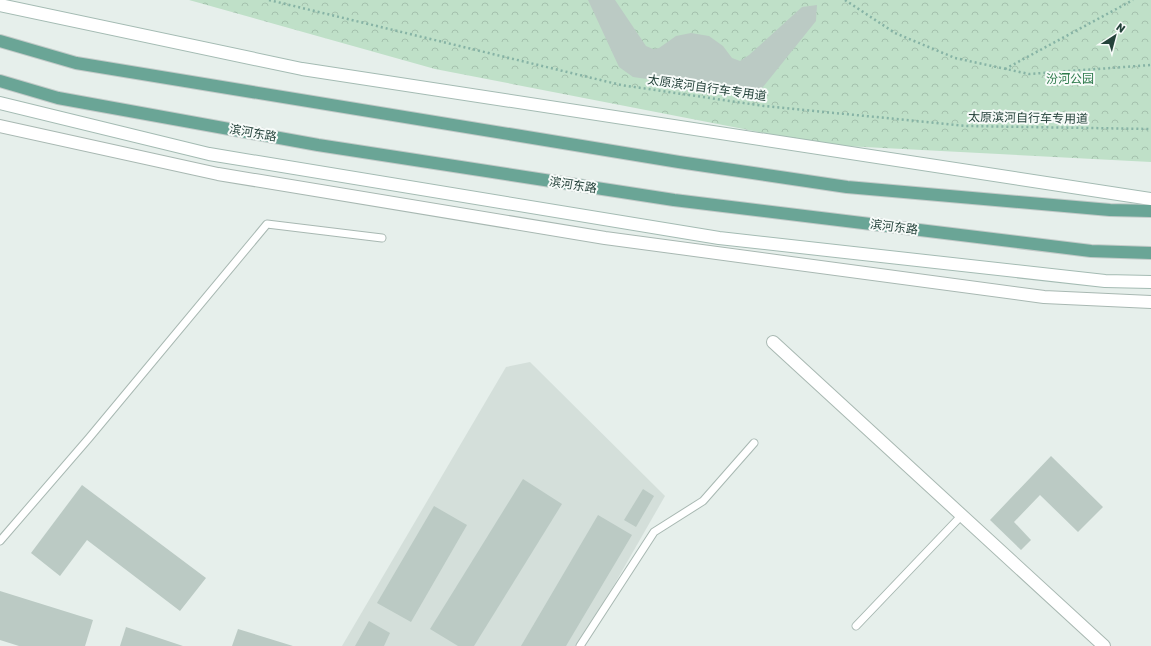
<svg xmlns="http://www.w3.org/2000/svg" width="1151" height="646" viewBox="0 0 1151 646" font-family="Rubik,'Noto Sans SC',sans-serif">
<defs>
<pattern id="park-crowns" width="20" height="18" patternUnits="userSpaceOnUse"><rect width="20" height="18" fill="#bfe0c8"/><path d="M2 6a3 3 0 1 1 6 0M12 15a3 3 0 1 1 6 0" fill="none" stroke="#a4c1ad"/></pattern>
</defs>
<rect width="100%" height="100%" fill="#e6efeb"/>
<path fill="#d4dfda" d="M 530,362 L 665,496 L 579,646 L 342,646 L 506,367 Z"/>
<path fill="url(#park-crowns)" d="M 189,0 L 1151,0 L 1151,162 L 826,145 L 435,69 Z"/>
<g fill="#bbcac4">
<path d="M 588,0 L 615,0 L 646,46 L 653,49 L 659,48 L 676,36 L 691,33 L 709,36 L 723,46 L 732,58 L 740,61 L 749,55 L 802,7 L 817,5 L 816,21 L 763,87 L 753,94 L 633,77 L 619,67 Z"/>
<path d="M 1051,456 L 1103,507 L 1078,532 L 1040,495 L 1014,522 L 1031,540 L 1021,550 L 990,520 Z"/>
<path d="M 523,479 L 562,504 L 474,646 L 458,646 L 430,629 Z"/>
<path d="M 82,485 L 206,578 L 180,611 L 87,540 L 60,576 L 31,553 Z"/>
<path d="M 643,489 L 654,496 L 636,527 L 624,520 Z"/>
<path d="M 434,506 L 467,525 L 411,622 L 377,603 Z"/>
<path d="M 598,515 L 632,535 L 566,646 L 521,646 Z"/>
<path d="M 0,591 L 93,620 L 85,646 L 19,646 L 0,640 Z"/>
<path d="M 369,621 L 390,633 L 384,646 L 355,646 Z"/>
<path d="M 126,627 L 183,646 L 120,646 Z"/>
<path d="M 238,629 L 293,646 L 232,646 Z"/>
</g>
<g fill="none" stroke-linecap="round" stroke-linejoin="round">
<g stroke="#a8b8b2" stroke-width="9">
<g id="service">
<path d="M 0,541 L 89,438 L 267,224 L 382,238"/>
<path d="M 856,626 L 962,515"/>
<path d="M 580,646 L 654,532 L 703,501 L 754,443"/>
</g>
</g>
<g stroke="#a8b8b2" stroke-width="14">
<path id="minor" d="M 773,342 L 1104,646"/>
</g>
<g stroke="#a8b8b2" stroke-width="14">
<path id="tertiary" d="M 0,126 L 218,174 L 605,238 L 1044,297 L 1151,302"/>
</g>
<g stroke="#a4bbb3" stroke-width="14">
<g id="secondary">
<path d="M 0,5 L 302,69 L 1151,199"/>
<path d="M 0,103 L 209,154 L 719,238 L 1105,281 L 1151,282"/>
</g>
</g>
<g stroke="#c2cac8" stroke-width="14">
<g id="primary">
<path d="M 0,41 L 76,63 L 679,162 L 847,187 L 1110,210 L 1151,211"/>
<path d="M 0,81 L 58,98 L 318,145 L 674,200 L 1091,251 L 1151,253"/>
</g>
</g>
<g stroke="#86b3a5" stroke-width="2.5" stroke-dasharray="2 3" stroke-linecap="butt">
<path d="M 269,0 L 621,85 L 764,106 L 967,126 L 1151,129"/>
<path d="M 845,0 L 895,33 L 955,58 L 1029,74 L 1151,65"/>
<path d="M 1005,69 L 1133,0"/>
</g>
<use href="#service" stroke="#fff" stroke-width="7"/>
<use href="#minor" stroke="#fff" stroke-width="12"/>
<use href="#tertiary" stroke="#fff" stroke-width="12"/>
<use href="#secondary" stroke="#fff" stroke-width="12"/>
<use href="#primary" stroke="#6aa596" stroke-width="12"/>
</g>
<g text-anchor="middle" stroke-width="4" stroke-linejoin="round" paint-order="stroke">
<g font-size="12" fill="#2d7a4b" stroke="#f7fbf9">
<text x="1070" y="83">汾河公园</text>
</g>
<g font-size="12" fill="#24423a" stroke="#f7fbf9">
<text transform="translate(707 88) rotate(8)" y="4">太原滨河自行车专用道</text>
<text transform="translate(1028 118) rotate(1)" y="4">太原滨河自行车专用道</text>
<text transform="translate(253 133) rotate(10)" y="4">滨河东路</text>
<text transform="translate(573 185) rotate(9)" y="4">滨河东路</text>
<text transform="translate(894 227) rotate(7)" y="4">滨河东路</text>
</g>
</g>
<g transform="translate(1115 36) rotate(36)" stroke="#f7fbf9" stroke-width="3" paint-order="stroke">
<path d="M0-3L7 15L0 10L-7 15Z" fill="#24423a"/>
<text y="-6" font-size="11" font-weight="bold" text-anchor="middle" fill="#24423a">N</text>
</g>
</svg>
